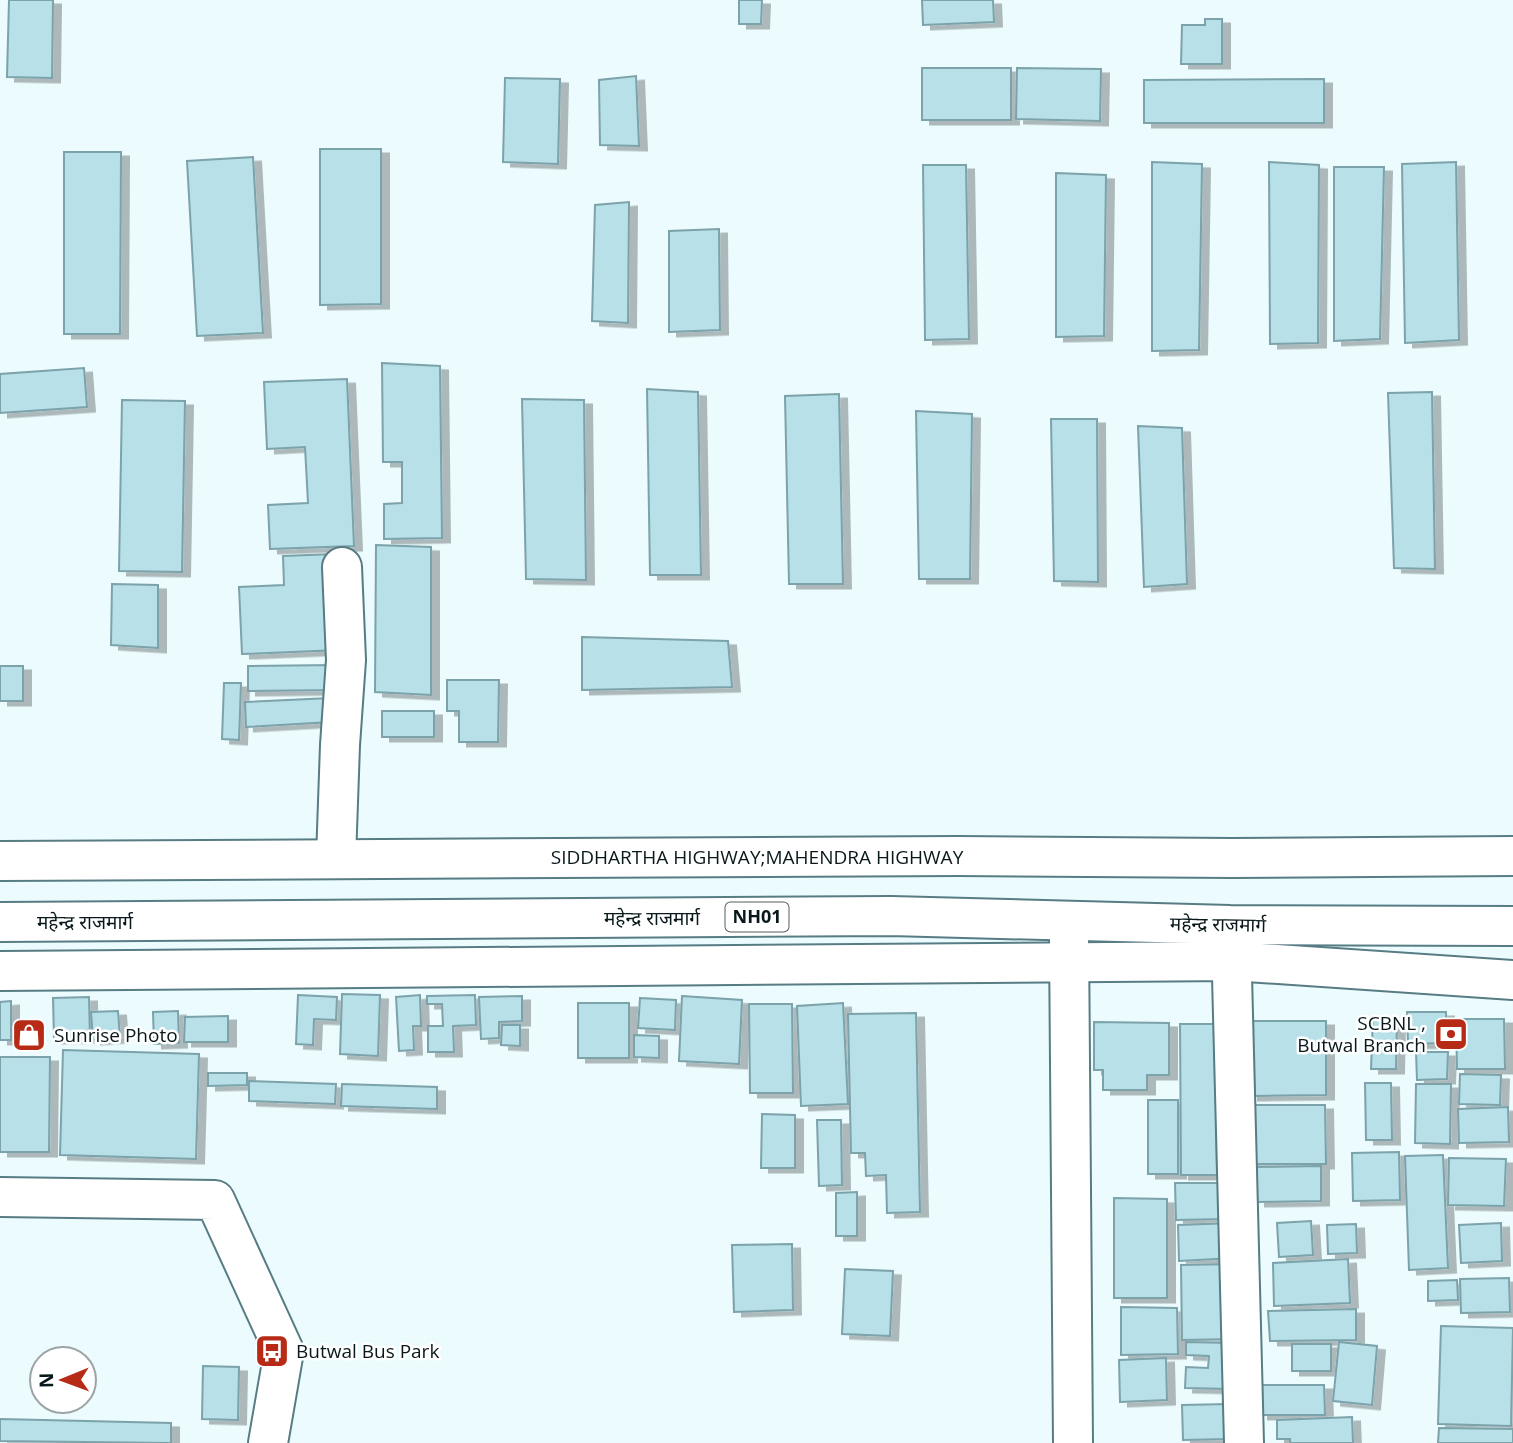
<svg xmlns="http://www.w3.org/2000/svg" width="1513" height="1443" viewBox="0 0 1513 1443" font-family="'Open Sans','Noto Sans Devanagari',sans-serif">
<defs>
<filter id="shadow"><feDropShadow dx="8" dy="4.5" stdDeviation="0" flood-color="#0004"/></filter>
</defs>
<rect width="100%" height="100%" fill="#ebfbfe"/>
<g fill="#b8e0e8" stroke="#7ca2aa" stroke-width="2" filter="url(#shadow)">
<path d="M 9,0 L 53,0 L 52,78 L 7,77 Z"/>
<path d="M 739,0 L 762,0 L 761,24 L 739,24 Z"/>
<path d="M 922,0 L 993,0 L 994,22 L 923,25 Z"/>
<path d="M 1205,19 L 1222,19 L 1222,64 L 1181,64 L 1182,25 L 1205,25 Z"/>
<rect x="922" y="68" width="89" height="52"/>
<path d="M 1017,68 L 1101,69 L 1100,121 L 1016,119 Z"/>
<path d="M 636,76 L 639,146 L 600,145 L 599,80 Z"/>
<path d="M 505,78 L 560,79 L 558,164 L 503,162 Z"/>
<path d="M 1324,79 L 1324,123 L 1144,123 L 1144,80 Z"/>
<path d="M 320,149 L 381,149 L 381,304 L 320,305 Z"/>
<path d="M 64,152 L 121,152 L 120,334 L 64,334 Z"/>
<path d="M 253,157 L 263,333 L 197,336 L 187,161 Z"/>
<path d="M 1152,162 L 1202,164 L 1199,350 L 1152,351 Z"/>
<path d="M 1269,162 L 1319,165 L 1318,343 L 1270,344 Z"/>
<path d="M 1456,162 L 1459,340 L 1405,343 L 1402,164 Z"/>
<path d="M 923,165 L 966,165 L 969,339 L 925,340 Z"/>
<path d="M 1334,167 L 1384,167 L 1380,339 L 1334,341 Z"/>
<path d="M 1056,173 L 1106,175 L 1104,336 L 1056,337 Z"/>
<path d="M 629,202 L 628,323 L 592,321 L 595,205 Z"/>
<path d="M 719,229 L 720,330 L 669,332 L 669,231 Z"/>
<path d="M 382,363 L 440,366 L 442,538 L 384,539 L 384,504 L 402,503 L 402,462 L 383,462 Z"/>
<path d="M 84,368 L 87,407 L 0,413 L 0,374 Z"/>
<path d="M 347,379 L 354,546 L 270,549 L 268,505 L 308,503 L 305,447 L 267,449 L 264,382 Z"/>
<path d="M 647,389 L 698,392 L 701,575 L 650,575 Z"/>
<path d="M 1432,392 L 1435,569 L 1394,568 L 1388,393 Z"/>
<path d="M 839,394 L 843,584 L 789,584 L 785,396 Z"/>
<path d="M 522,399 L 584,400 L 586,580 L 526,579 Z"/>
<path d="M 122,400 L 185,401 L 182,572 L 119,571 Z"/>
<path d="M 916,411 L 972,414 L 970,579 L 919,579 Z"/>
<path d="M 1051,419 L 1097,419 L 1098,582 L 1054,581 Z"/>
<path d="M 1138,426 L 1182,428 L 1187,584 L 1144,587 Z"/>
<path d="M 376,545 L 431,547 L 431,695 L 375,692 Z"/>
<path d="M 335,554 L 339,650 L 242,654 L 239,587 L 284,585 L 283,556 Z"/>
<path d="M 112,584 L 158,585 L 158,648 L 111,645 Z"/>
<path d="M 582,637 L 728,641 L 732,687 L 582,690 Z"/>
<path d="M 334,665 L 335,690 L 248,691 L 248,666 Z"/>
<rect x="0" y="666" width="23" height="35"/>
<path d="M 447,680 L 499,680 L 498,742 L 459,742 L 459,711 L 447,711 Z"/>
<path d="M 224,683 L 241,683 L 239,740 L 222,739 Z"/>
<path d="M 330,698 L 331,722 L 246,727 L 245,702 Z"/>
<rect x="382" y="711" width="52" height="26"/>
<path d="M 342,994 L 380,995 L 378,1056 L 340,1054 Z"/>
<path d="M 298,995 L 337,997 L 336,1020 L 314,1019 L 313,1045 L 296,1044 Z"/>
<path d="M 420,995 L 421,1026 L 413,1026 L 414,1050 L 399,1051 L 396,997 Z"/>
<path d="M 475,995 L 476,1025 L 453,1026 L 454,1052 L 428,1052 L 428,1026 L 443,1026 L 442,1004 L 427,1004 L 427,996 Z"/>
<path d="M 522,996 L 522,1021 L 499,1022 L 499,1038 L 481,1039 L 479,997 Z"/>
<path d="M 682,996 L 742,1000 L 739,1064 L 679,1061 Z"/>
<path d="M 89,997 L 90,1038 L 54,1039 L 53,998 Z"/>
<path d="M 640,998 L 676,1000 L 675,1030 L 638,1028 Z"/>
<path d="M 11,1001 L 11,1040 L 0,1040 L 0,1002 Z"/>
<rect x="578" y="1003" width="51" height="55"/>
<path d="M 843,1003 L 848,1104 L 801,1106 L 797,1006 Z"/>
<path d="M 749,1004 L 792,1004 L 793,1093 L 750,1093 Z"/>
<path d="M 118,1011 L 120,1038 L 93,1040 L 91,1012 Z"/>
<path d="M 178,1011 L 179,1043 L 154,1044 L 153,1012 Z"/>
<path d="M 1407,1012 L 1446,1012 L 1447,1043 L 1408,1044 Z"/>
<path d="M 916,1013 L 920,1212 L 887,1213 L 886,1175 L 866,1176 L 865,1153 L 851,1153 L 848,1014 Z"/>
<path d="M 228,1016 L 228,1042 L 184,1042 L 185,1017 Z"/>
<path d="M 1373,1017 L 1397,1018 L 1396,1069 L 1371,1069 Z"/>
<path d="M 1456,1019 L 1504,1019 L 1505,1069 L 1457,1069 Z"/>
<path d="M 1250,1021 L 1326,1021 L 1326,1095 L 1250,1096 Z"/>
<path d="M 1094,1022 L 1169,1023 L 1169,1075 L 1147,1075 L 1147,1090 L 1103,1090 L 1103,1070 L 1094,1070 Z"/>
<path d="M 1180,1024 L 1215,1024 L 1217,1175 L 1181,1175 Z"/>
<path d="M 502,1025 L 520,1025 L 520,1046 L 501,1045 Z"/>
<path d="M 634,1035 L 659,1036 L 659,1058 L 634,1057 Z"/>
<path d="M 63,1050 L 199,1054 L 196,1159 L 60,1155 Z"/>
<path d="M 1416,1052 L 1448,1052 L 1447,1079 L 1417,1080 Z"/>
<path d="M 0,1057 L 50,1057 L 49,1152 L 0,1152 Z"/>
<path d="M 208,1073 L 247,1073 L 247,1085 L 208,1086 Z"/>
<path d="M 1460,1074 L 1501,1075 L 1500,1105 L 1459,1104 Z"/>
<path d="M 249,1081 L 336,1084 L 335,1104 L 249,1101 Z"/>
<path d="M 1365,1083 L 1391,1083 L 1392,1140 L 1366,1140 Z"/>
<path d="M 342,1084 L 437,1087 L 437,1109 L 341,1106 Z"/>
<path d="M 1416,1084 L 1451,1084 L 1450,1144 L 1415,1143 Z"/>
<rect x="1148" y="1100" width="30" height="74"/>
<path d="M 1247,1105 L 1325,1105 L 1326,1164 L 1248,1164 Z"/>
<path d="M 1508,1107 L 1509,1142 L 1459,1143 L 1458,1109 Z"/>
<path d="M 762,1114 L 795,1115 L 795,1168 L 761,1168 Z"/>
<path d="M 817,1120 L 841,1120 L 842,1185 L 819,1186 Z"/>
<path d="M 1399,1152 L 1400,1200 L 1353,1201 L 1352,1153 Z"/>
<path d="M 1443,1155 L 1448,1268 L 1409,1270 L 1405,1156 Z"/>
<path d="M 1449,1158 L 1506,1159 L 1504,1206 L 1448,1205 Z"/>
<path d="M 1321,1166 L 1321,1201 L 1257,1202 L 1257,1167 Z"/>
<path d="M 1175,1183 L 1226,1183 L 1227,1219 L 1176,1220 Z"/>
<path d="M 857,1192 L 857,1236 L 836,1236 L 836,1193 Z"/>
<path d="M 1114,1198 L 1167,1199 L 1167,1298 L 1114,1298 Z"/>
<path d="M 1311,1221 L 1313,1255 L 1279,1257 L 1277,1223 Z"/>
<path d="M 1233,1223 L 1235,1258 L 1179,1261 L 1178,1225 Z"/>
<path d="M 1501,1223 L 1502,1261 L 1461,1263 L 1459,1225 Z"/>
<path d="M 1356,1224 L 1357,1253 L 1328,1254 L 1327,1225 Z"/>
<path d="M 792,1244 L 793,1310 L 734,1312 L 732,1245 Z"/>
<path d="M 1348,1259 L 1350,1303 L 1274,1306 L 1273,1263 Z"/>
<path d="M 1234,1264 L 1236,1339 L 1182,1340 L 1181,1265 Z"/>
<path d="M 845,1269 L 893,1271 L 890,1336 L 842,1334 Z"/>
<path d="M 1509,1278 L 1510,1312 L 1461,1313 L 1460,1279 Z"/>
<path d="M 1457,1280 L 1458,1300 L 1428,1301 L 1428,1281 Z"/>
<path d="M 1121,1307 L 1177,1308 L 1178,1354 L 1121,1355 Z"/>
<path d="M 1356,1309 L 1356,1340 L 1270,1341 L 1268,1311 Z"/>
<path d="M 1441,1326 L 1513,1328 L 1511,1426 L 1438,1424 Z"/>
<path d="M 1186,1342 L 1232,1343 L 1230,1389 L 1185,1388 L 1186,1367 L 1208,1368 L 1209,1356 L 1186,1355 Z"/>
<path d="M 1339,1342 L 1377,1346 L 1372,1405 L 1333,1401 Z"/>
<rect x="1292" y="1344" width="39" height="27"/>
<path d="M 1166,1358 L 1167,1400 L 1120,1402 L 1119,1360 Z"/>
<path d="M 203,1366 L 239,1367 L 238,1420 L 202,1419 Z"/>
<path d="M 1260,1385 L 1324,1385 L 1325,1415 L 1260,1415 Z"/>
<path d="M 1229,1404 L 1230,1439 L 1183,1440 L 1182,1405 Z"/>
<path d="M 1352,1417 L 1353,1443 L 1290,1443 L 1290,1439 L 1277,1439 L 1277,1420 Z"/>
<path d="M 0,1419 L 171,1423 L 171,1443 L 0,1441 Z"/>
<path d="M 1439,1428 L 1513,1429 L 1513,1443 L 1438,1443 Z"/>
</g>
<g fill="none" stroke-linecap="round" stroke-linejoin="round">
<g stroke="#577c83" stroke-width="42">
<g id="minor">
<path d="M 336,859 L 340,745 L 346,660 L 342,567"/>
<path d="M 1069,937 L 1073,1443"/>
<path d="M 1231,937 L 1244,1443"/>
<path d="M 0,971 L 1232,961 L 1513,980"/>
<path d="M 0,1197 L 215,1200 L 284,1351 L 268,1443"/>
</g>
</g>
<g stroke="#577c83" stroke-width="42">
<g id="highway">
<path d="M 0,861 L 958,856 L 1233,858 L 1513,856"/>
<path d="M 0,922 L 891,916 L 1230,925 L 1513,926"/>
</g>
</g>
<use href="#minor" stroke="#fff" stroke-width="38"/>
<use href="#highway" stroke="#fff" stroke-width="38"/>
</g>
<defs>
<g id="bank-square" transform="scale(1.75)"><rect x="-9" y="-9" width="18" height="18" rx="4" fill="#b62a16" stroke="#fff"/><path d="M-6-4H6V4H-6ZM0-2.3a2.3 2.3 0 1 0 0 4.6a2.3 2.3 0 1 0 0-4.6Z" fill="#fff"/></g>
<g id="shop-square" transform="scale(1.75)"><rect x="-9" y="-9" width="18" height="18" rx="4" fill="#b62a16" stroke="#fff"/><path d="M-5-2.5h2.3a2.7 3.5 0 0 1 5.4 0H5L5.5 6h-11ZM-1.5-2.5h3a1.5 2.3 0 0 0-3 0Z" fill="#fff"/></g>
<g id="bus-square" transform="scale(1.75)"><rect x="-9" y="-9" width="18" height="18" rx="4" fill="#b62a16" stroke="#fff"/><path d="M-5-6H5V4H4V6H2V4H-2V6H-4V4H-5ZM-3.5-4V0h7V-4ZM-3.5 1.2v1.5H-2V1.2ZM2 1.2v1.5H3.5V1.2Z" fill="#fff"/></g>
</defs>
<g fill-rule="evenodd">
<use href="#bank-square" x="1451" y="1034"/>
<use href="#shop-square" x="29" y="1035"/>
<use href="#bus-square" x="272" y="1351"/>
</g>
<g text-anchor="middle" stroke-width="5" stroke-linejoin="round" paint-order="stroke">
<rect fill="#fff" stroke="#535d5f" stroke-width="2" x="725.5" y="902.5" width="63" height="29" rx="5"/>
<g font-size="18" font-weight="bold" fill="#09181b">
<text x="757" y="923">NH01</text>
</g>
<g font-size="19" fill="#09181b" stroke="#fff">
<text x="757" y="864">SIDDHARTHA HIGHWAY;MAHENDRA HIGHWAY</text>
<text x="652" y="925">महेन्द्र राजमार्ग</text>
<text x="85" y="929">महेन्द्र राजमार्ग</text>
<text transform="translate(1218 924) rotate(1)" y="7">महेन्द्र राजमार्ग</text>
</g>
<g font-size="19" fill="#09181b" stroke="#fff" text-anchor="start">
<text x="1426" y="1030" text-anchor="end">SCBNL ,<tspan x="1426" dy="22">Butwal Branch</tspan></text>
<text x="54" y="1042">Sunrise Photo</text>
<text x="296" y="1358">Butwal Bus Park</text>
</g>
</g>
<g transform="translate(63 1380) rotate(269)"><circle r="33" fill="#ffffff" stroke="#9da3a4" stroke-width="2"/>
<path d="M0-5L12 26L0 18L-12 26Z" fill="#b62a16"/>
<text y="-10" font-size="19" font-weight="bold" text-anchor="middle" fill="#09181b">N</text>
</g>
</svg>
